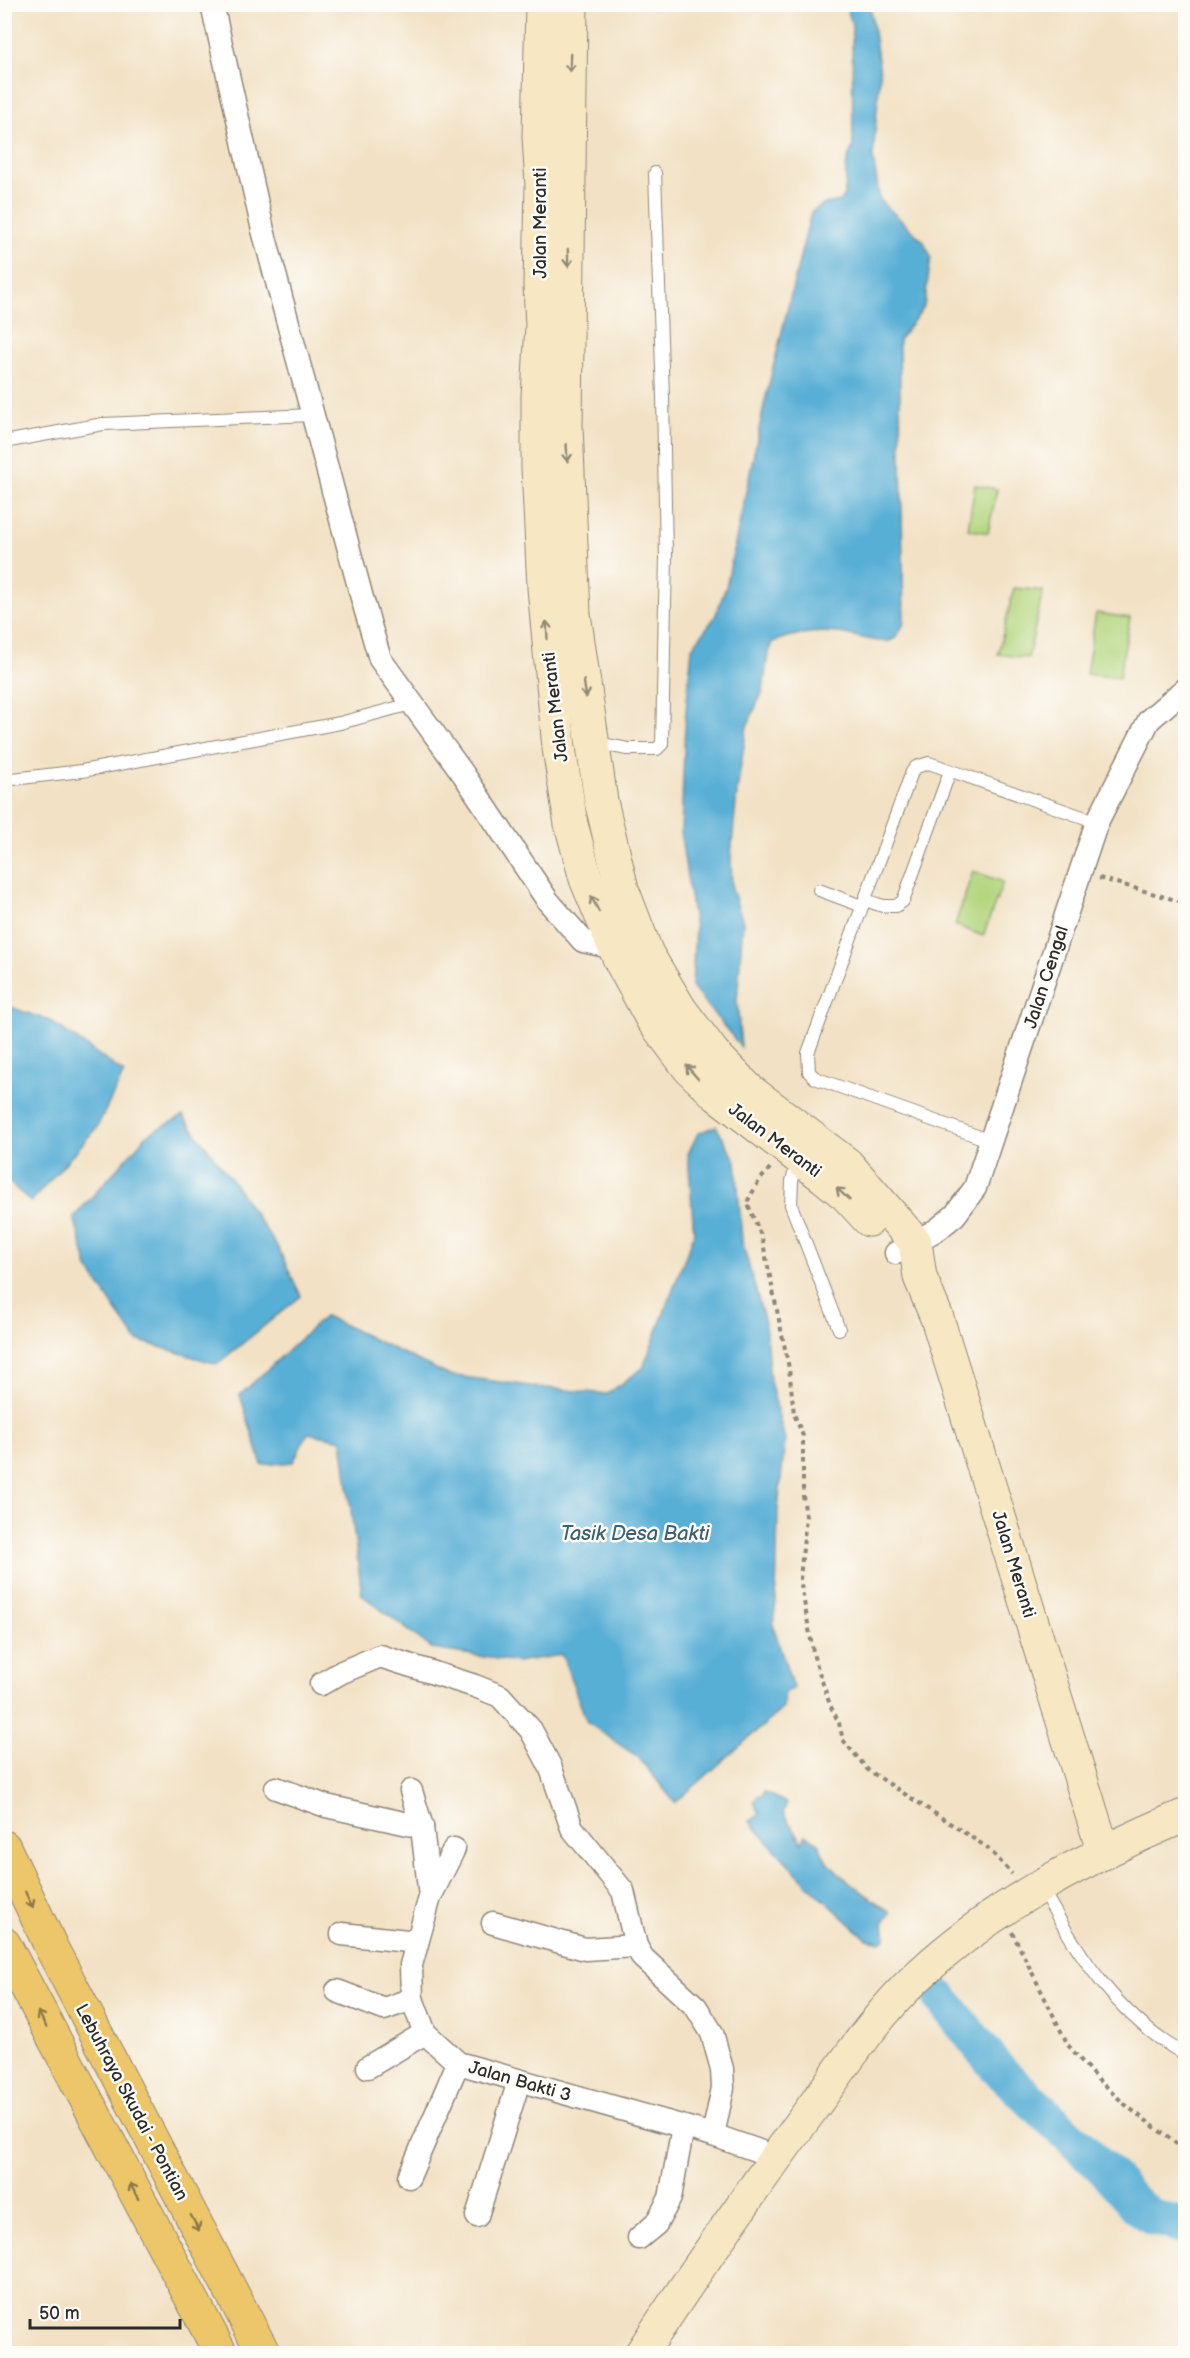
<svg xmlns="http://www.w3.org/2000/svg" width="1190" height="2358" viewBox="0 0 1190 2358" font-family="'Balsamiq Sans',sans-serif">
<rect width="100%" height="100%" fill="#fdfcf7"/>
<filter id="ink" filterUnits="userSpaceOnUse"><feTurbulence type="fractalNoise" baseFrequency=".0167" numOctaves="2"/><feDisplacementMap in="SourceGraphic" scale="12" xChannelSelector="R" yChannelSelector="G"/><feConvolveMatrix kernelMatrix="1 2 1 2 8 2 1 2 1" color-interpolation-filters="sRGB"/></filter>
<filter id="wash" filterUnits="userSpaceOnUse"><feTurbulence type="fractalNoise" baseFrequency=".008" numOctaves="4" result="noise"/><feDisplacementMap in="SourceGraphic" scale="24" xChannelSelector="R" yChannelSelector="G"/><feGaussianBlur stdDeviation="1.35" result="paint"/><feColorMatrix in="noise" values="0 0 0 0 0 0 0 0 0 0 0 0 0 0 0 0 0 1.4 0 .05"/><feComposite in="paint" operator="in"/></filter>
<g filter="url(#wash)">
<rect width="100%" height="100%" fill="#f2e1c4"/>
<g fill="#b3d67e" stroke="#6f8054" stroke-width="1.5">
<path d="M 975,485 L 997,489 L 988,533 L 968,529 Z"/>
<path d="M 1014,588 L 1043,591 L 1028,658 L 998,654 Z"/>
<path d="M 1096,613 L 1130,618 L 1119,678 L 1086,674 Z"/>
<path d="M 973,871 L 1003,882 L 983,936 L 955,925 Z"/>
</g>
<g fill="#59afd6" stroke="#426d80" stroke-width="1.5">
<path d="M 846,5 L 870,5 L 880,73 L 873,158 L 880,200 L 924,242 L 931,257 L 924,307 L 899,340 L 904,623 C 901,628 899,636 894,639 C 883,646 852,634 838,633 C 816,631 793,634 772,642 L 768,653 L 763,691 L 747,726 L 737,791 L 731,856 L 732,889 L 743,922 L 737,1001 L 741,1047 L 692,987 L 695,928 L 681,837 L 685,721 L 692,648 L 715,617 L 726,587 L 765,401 L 811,212 L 825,204 L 841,201 C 851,183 840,168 853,147 L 852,24 Z"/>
<path d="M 5,1005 L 52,1022 L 124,1073 L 97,1127 L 31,1202 L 5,1179 Z"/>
<path d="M 183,1116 L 231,1179 L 278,1248 L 301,1296 L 217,1364 L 136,1340 L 88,1268 L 74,1217 L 148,1134 Z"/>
<path d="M 716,1126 L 736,1161 L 742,1241 L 765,1323 L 770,1381 L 785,1440 L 778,1509 L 776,1600 L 773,1625 L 793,1688 L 785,1693 L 783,1708 L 675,1803 L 639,1758 L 587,1722 L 562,1655 L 517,1662 L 433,1649 L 362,1595 L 342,1440 L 308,1433 L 293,1462 L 262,1465 L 240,1395 L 325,1316 L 448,1375 L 546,1388 L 607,1394 L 643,1368 L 694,1234 L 688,1154 L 698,1133 Z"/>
<path d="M 764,1792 L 787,1803 L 783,1813 L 802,1842 L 806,1835 L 820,1844 C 819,1865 875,1900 891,1913 C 882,1922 884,1925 886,1937 L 881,1942 L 867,1939 L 808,1885 L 749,1821 L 757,1817 L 760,1812 L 756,1807 L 754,1801 L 758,1796 L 761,1797 Z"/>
</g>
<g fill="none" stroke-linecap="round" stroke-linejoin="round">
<path stroke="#59afd6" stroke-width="36" d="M 941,1998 L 997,2068 L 1107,2172 L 1138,2207 L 1153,2217 L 1186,2227"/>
</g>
</g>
<g filter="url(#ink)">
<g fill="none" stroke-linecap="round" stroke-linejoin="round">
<g stroke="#8e8678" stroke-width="14">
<g id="lane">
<path d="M 4,442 L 103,424 L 312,415"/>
<path d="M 596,743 L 628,749 L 657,749 L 662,744 L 666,557 L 663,396 L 655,173"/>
<path d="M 4,780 L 82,771 L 340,723 L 411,704"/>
<path d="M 819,890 L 862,906"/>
<path d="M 865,900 L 883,906 L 896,906 L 903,901 L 950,771"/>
<path d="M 991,1141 L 815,1078 L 809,1072 L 808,1053 L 912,772 L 916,767 L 929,763 L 1097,822"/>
<path d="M 798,1160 L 792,1181 L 791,1205 L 839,1329"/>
<path d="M 1041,1887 C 1077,1953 1118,2018 1186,2055"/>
</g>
</g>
<g stroke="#8e8678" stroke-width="25">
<g id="street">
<path d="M 212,4 L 263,230 L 362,598 L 380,659 L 464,775 L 548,901 L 583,941 L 615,948"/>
<path d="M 896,1253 L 938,1229 L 955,1215 L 975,1188 L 1097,822 L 1149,720 L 1186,688"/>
<path d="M 321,1684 L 342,1672 L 380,1656 L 475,1686 L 500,1696 L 531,1730 L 550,1766 L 572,1828 L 623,1891 L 636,1946 L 643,1958 L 696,2007 L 712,2033 L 722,2069 L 723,2088 L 713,2135"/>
<path d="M 276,1788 L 326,1806 L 422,1827"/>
<path d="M 411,1791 L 422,1827 L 430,1897"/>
<path d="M 454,1849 L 430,1897 L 411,1965 L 412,1999 L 425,2033 L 458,2063 L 713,2135 L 776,2157"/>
<path d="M 493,1923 L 585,1949 L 636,1946"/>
<path d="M 342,1934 L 417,1942"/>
<path d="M 337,1991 L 384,2009 L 412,1999"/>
<path d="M 368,2067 L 425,2033"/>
<path d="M 409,2177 L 458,2063"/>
<path d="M 477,2216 L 519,2081"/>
<path d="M 639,2238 L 656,2224 L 670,2198 L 683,2127"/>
</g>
</g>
<g stroke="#8e8678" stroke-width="35">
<g id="secondary">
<path d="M 542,4 L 539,137 L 542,185 L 540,286 L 542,325 L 538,396 L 538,468 L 544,588 L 559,748 L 571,824 L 586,879 L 620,960 L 652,1019 L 689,1068 L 717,1095 L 824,1177 L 847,1196 L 869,1220"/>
<path d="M 571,4 L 566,426 L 574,614 L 601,801 L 622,889 L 647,954 L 680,1009 L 713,1053 L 750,1091 L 847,1164 L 915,1242 L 920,1277 L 937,1318 L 1104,1853"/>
<path d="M 641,2354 C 695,2271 752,2190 810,2111 C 844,2065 876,2015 918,1976 C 994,1905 1090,1855 1186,1815"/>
</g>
</g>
<g stroke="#8e8678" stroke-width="35">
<g id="highway">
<path d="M 4,1847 L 52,1949 L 264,2354"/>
<path d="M 4,1944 L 221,2354"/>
</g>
</g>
<g stroke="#8e8678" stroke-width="4" stroke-dasharray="4.5 4.5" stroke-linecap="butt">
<path d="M 1099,878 L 1186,903"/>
<path d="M 770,1168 L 759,1181 L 747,1202 L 762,1238 L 789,1368 L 794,1414 L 803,1436 L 803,1496 L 806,1517 L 800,1579 L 814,1657 L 830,1705 L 839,1723 L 843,1740 L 868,1770 L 988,1848 L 1012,1874"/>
<path d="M 1012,1932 L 1068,2045 L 1095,2077 L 1128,2107 L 1186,2151"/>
</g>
<use href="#lane" stroke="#fff" stroke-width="12"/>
<use href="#street" stroke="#fff" stroke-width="22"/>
<use href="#secondary" stroke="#f7e8c3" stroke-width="33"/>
<use href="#highway" stroke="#ecc669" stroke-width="33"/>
</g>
<defs><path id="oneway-shaft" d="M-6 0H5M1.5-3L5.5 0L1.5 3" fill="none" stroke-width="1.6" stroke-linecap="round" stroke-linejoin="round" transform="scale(1.5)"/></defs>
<g stroke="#918a77">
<use href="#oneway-shaft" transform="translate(570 63) rotate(91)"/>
<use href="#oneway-shaft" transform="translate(568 258) rotate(89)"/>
<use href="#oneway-shaft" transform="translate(567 453) rotate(87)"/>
<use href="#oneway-shaft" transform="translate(547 630) rotate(-93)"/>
<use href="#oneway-shaft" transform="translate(585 689) rotate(82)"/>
<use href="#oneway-shaft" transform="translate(595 904) rotate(-116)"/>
<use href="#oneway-shaft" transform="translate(692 1072) rotate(-131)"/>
<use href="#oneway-shaft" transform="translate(843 1194) rotate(-138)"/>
</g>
<g stroke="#8c784a">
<use href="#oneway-shaft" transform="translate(29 1900) rotate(65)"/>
<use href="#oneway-shaft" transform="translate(42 2019) rotate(-118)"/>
<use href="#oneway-shaft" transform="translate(134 2191) rotate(-118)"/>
<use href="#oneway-shaft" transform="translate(195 2223) rotate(62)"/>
</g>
</g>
<g text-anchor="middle" stroke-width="5" stroke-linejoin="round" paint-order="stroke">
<g font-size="18" fill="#2b2b2b" stroke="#fdfcf7">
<text transform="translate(540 223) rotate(-90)" y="6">Jalan Meranti</text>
<text transform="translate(555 707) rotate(-97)" y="6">Jalan Meranti</text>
<text transform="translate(1046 977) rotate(-72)" y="6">Jalan Cengal</text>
<text transform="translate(775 1140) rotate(37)" y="6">Jalan Meranti</text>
<text transform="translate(1014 1564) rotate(73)" y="6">Jalan Meranti</text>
<text transform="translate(520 2081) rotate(16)" y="6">Jalan Bakti 3</text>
<text transform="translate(132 2102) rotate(62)" y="6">Lebuhraya Skudai - Pontian</text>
</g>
<g font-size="20" font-style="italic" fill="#3d606f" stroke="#fdfcf7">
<text x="635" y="1540">Tasik Desa Bakti</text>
</g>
</g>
<rect width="1190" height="2358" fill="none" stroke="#fdfcf7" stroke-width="24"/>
<path d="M30 2319v9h150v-9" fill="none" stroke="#2b2b2b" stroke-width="3"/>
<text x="39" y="2319" font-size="18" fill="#2b2b2b" stroke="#fdfcf7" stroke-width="4.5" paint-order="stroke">50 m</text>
</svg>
